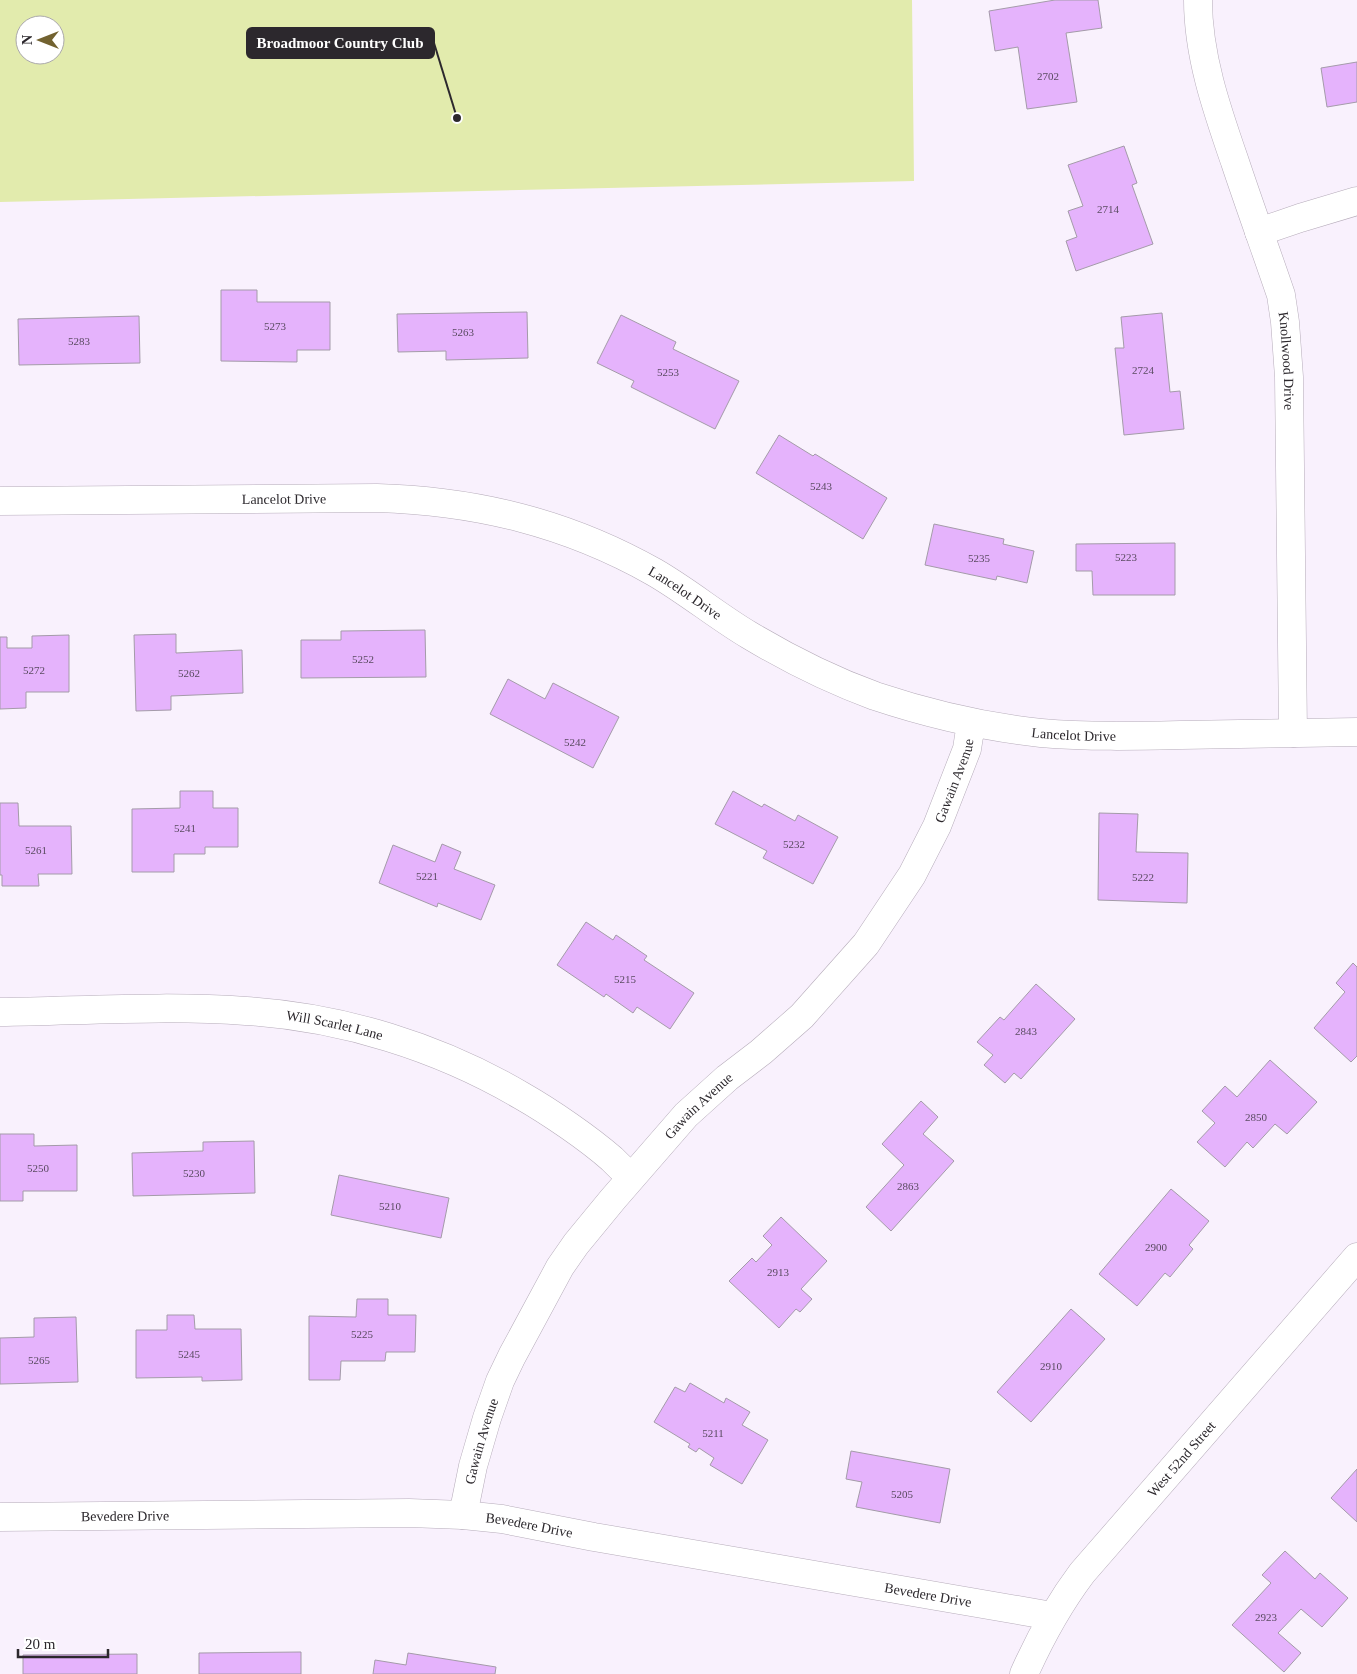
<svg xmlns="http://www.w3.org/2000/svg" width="1357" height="1674" viewBox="0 0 1357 1674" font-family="'Times New Roman',serif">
<rect width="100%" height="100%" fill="#f9f1fd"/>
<path fill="#e2ebad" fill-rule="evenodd" d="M 0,0 L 912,0 L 914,181 L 0,202 ZM 25,25 L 55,25 L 55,55 L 25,55 Z"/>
<g fill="#e5b3fc" stroke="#a49ba9">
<path d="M 1055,0 L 1098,0 L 1102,28 L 1066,33 L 1077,102 L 1027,109 L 1018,47 L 995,51 L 989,11 Z"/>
<path d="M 1357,62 L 1357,102 L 1327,107 L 1321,68 Z"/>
<path d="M 1124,146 L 1137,183 L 1132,185 L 1153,244 L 1076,271 L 1066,241 L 1077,237 L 1068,211 L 1083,206 L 1068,165 Z"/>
<path d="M 221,290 L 257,290 L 257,302 L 330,302 L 330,350 L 297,350 L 297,362 L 221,361 Z"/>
<path d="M 527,312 L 528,358 L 446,360 L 446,351 L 398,352 L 397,314 Z"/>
<path d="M 1162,313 L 1170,392 L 1180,391 L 1184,429 L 1124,435 L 1115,348 L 1124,348 L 1121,317 Z"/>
<path d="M 621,315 L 676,342 L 673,349 L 739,381 L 715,429 L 631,387 L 634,381 L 597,363 Z"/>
<path d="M 139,316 L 140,363 L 19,365 L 18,319 Z"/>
<path d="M 779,435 L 813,456 L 815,454 L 887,498 L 863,539 L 756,473 Z"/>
<path d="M 934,524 L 1004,539 L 1003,544 L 1034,551 L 1027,583 L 997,576 L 996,580 L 925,565 Z"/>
<path d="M 1175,543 L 1175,595 L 1093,595 L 1092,571 L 1076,571 L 1076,544 Z"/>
<path d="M 425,630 L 426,677 L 301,678 L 301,640 L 341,640 L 341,631 Z"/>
<path d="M 176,634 L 176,653 L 242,650 L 243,693 L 171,696 L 171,710 L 136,711 L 134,635 Z"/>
<path d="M 69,635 L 69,692 L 26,692 L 26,708 L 0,709 L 0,637 L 7,637 L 7,648 L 32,648 L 32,636 Z"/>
<path d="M 508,679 L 545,699 L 553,683 L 619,717 L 593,768 L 490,714 Z"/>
<path d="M 180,791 L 213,791 L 213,808 L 238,808 L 238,847 L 205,847 L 205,854 L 174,854 L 174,872 L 132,872 L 132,809 L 180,808 Z"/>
<path d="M 733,791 L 762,807 L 764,804 L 795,821 L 798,815 L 838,837 L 813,884 L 763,858 L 767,851 L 715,824 Z"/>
<path d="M 0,803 L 18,803 L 19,826 L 71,826 L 72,874 L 38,874 L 39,886 L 2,886 L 2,875 L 0,875 Z"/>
<path d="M 1099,813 L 1138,814 L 1136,852 L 1188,853 L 1187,903 L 1098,900 Z"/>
<path d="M 442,844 L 461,852 L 454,869 L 495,885 L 481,920 L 438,903 L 437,907 L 379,883 L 393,845 L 435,862 Z"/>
<path d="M 586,922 L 613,940 L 616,935 L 647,956 L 644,960 L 694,993 L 670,1029 L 637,1007 L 633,1013 L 606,994 L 604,997 L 557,965 Z"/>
<path d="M 1353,963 L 1357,967 L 1357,1056 L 1351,1062 L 1314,1028 L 1345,992 L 1336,983 Z"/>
<path d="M 1036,984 L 1075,1019 L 1021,1079 L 1014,1073 L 1005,1083 L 984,1065 L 993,1055 L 977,1042 L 1000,1017 L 1004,1020 Z"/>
<path d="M 1270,1060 L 1317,1102 L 1287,1134 L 1275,1124 L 1253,1148 L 1247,1142 L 1225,1167 L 1197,1142 L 1215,1123 L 1202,1111 L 1225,1086 L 1237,1097 Z"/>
<path d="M 921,1101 L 938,1117 L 923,1134 L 954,1161 L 891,1231 L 866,1207 L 904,1165 L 882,1144 Z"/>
<path d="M 0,1134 L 34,1134 L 34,1146 L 77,1145 L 77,1191 L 23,1191 L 23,1201 L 0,1201 Z"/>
<path d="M 254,1141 L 255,1193 L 133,1196 L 132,1153 L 203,1151 L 203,1142 Z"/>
<path d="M 339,1175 L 449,1198 L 441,1238 L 331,1215 Z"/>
<path d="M 1171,1189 L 1209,1221 L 1189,1245 L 1193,1249 L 1170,1277 L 1165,1273 L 1137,1306 L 1099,1274 Z"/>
<path d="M 781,1217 L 827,1261 L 801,1289 L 812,1299 L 800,1312 L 796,1309 L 779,1328 L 729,1281 L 752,1258 L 756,1262 L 772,1245 L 763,1236 Z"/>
<path d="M 357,1299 L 388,1299 L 388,1315 L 416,1315 L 415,1352 L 386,1352 L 385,1361 L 341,1361 L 340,1380 L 309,1380 L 309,1316 L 356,1317 Z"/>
<path d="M 1071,1309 L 1105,1339 L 1031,1422 L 997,1392 Z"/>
<path d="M 167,1315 L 194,1315 L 195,1329 L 241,1329 L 242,1380 L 202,1381 L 202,1377 L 136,1378 L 136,1330 L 167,1330 Z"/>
<path d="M 76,1317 L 78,1382 L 0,1384 L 0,1338 L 34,1337 L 34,1318 Z"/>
<path d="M 690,1383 L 724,1403 L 726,1398 L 750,1412 L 742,1425 L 768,1440 L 742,1484 L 710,1465 L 714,1458 L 699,1448 L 696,1452 L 688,1447 L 690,1444 L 654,1422 L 675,1387 L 685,1392 Z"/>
<path d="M 851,1451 L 950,1469 L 940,1523 L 856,1507 L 862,1482 L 846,1479 Z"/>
<path d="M 1357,1469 L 1357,1522 L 1331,1498 Z"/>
<path d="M 1285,1551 L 1315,1579 L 1320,1573 L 1348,1598 L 1322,1627 L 1301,1609 L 1278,1633 L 1301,1653 L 1284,1672 L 1232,1625 L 1271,1583 L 1262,1575 Z"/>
<path d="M 301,1652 L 301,1674 L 199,1674 L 199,1653 Z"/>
<path d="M 408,1653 L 496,1667 L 495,1674 L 373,1674 L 375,1660 L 406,1665 Z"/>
<path d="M 137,1654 L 137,1674 L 23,1674 L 23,1655 Z"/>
</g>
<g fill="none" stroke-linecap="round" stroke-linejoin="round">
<g stroke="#b6acba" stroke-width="29">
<g id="street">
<path id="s1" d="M 1198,0 C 1198,56 1217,110 1235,162 C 1250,207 1266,251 1281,295 L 1285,322 L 1289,377 L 1293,733"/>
<path d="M 1259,232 L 1300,218 L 1357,201"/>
<path id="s2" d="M 0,501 L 377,498 C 477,501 567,523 654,572 C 687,591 717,616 749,635 C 789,659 831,680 875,696 C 929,714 985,727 1041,733 C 1088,737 1134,736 1181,735 C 1240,734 1298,733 1357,732"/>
<path id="s3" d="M 0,1012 C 81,1011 166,1005 246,1011 C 342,1017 439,1047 522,1096 C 550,1112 588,1138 612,1159 C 618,1165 624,1171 631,1177"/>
<path id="s4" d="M 463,1515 L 473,1466 L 487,1418 L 500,1381 L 512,1356 L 560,1267 L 576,1244 L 613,1199 L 686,1115 L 727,1078 L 761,1052 L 802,1016 L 866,944 L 912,875 L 937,826 L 967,749 L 969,736 L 974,723"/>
<path id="s5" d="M 0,1517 L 409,1513 L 463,1515 L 502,1519 L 594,1537 L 1052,1616"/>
<path id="s6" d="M 1024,1674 C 1040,1638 1058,1605 1082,1573 L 1357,1257"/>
</g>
</g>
<use href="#street" stroke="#fff" stroke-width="28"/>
</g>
<g text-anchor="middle" stroke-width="5" stroke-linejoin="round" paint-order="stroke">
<g font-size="11" fill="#5a4b61">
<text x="1048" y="80">2702</text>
<text x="1108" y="213">2714</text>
<text x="275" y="330">5273</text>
<text x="463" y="336">5263</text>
<text x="79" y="345">5283</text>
<text x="1143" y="374">2724</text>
<text x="668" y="376">5253</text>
<text x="821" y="490">5243</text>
<text x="1126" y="561">5223</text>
<text x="979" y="562">5235</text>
<text x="363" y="663">5252</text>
<text x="34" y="674">5272</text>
<text x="189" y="677">5262</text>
<text x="575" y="746">5242</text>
<text x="185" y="832">5241</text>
<text x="794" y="848">5232</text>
<text x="36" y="854">5261</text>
<text x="427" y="880">5221</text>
<text x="1143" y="881">5222</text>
<text x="625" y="983">5215</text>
<text x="1026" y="1035">2843</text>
<text x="1256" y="1121">2850</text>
<text x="38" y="1172">5250</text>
<text x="194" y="1177">5230</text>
<text x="908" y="1190">2863</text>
<text x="390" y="1210">5210</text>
<text x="1156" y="1251">2900</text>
<text x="778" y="1276">2913</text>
<text x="362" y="1338">5225</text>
<text x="189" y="1358">5245</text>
<text x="39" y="1364">5265</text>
<text x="1051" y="1370">2910</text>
<text x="713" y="1437">5211</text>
<text x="902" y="1498">5205</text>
<text x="1266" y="1621">2923</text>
</g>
<g font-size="14" fill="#2c282d" stroke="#fff">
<text dy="5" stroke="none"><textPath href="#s1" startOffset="374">Knollwood Drive</textPath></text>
<text dy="5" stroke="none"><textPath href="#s2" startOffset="284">Lancelot Drive</textPath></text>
<text dy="5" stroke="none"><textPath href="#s2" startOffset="704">Lancelot Drive</textPath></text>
<text dy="5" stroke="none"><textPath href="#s2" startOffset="1124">Lancelot Drive</textPath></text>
<text dy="5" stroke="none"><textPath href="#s4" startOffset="901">Gawain Avenue</textPath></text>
<text dy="5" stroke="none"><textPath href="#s3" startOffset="336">Will Scarlet Lane</textPath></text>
<text dy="5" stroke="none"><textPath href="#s4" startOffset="481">Gawain Avenue</textPath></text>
<text dy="5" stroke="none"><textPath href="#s4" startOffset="76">Gawain Avenue</textPath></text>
<text dy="5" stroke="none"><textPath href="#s6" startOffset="268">West 52nd Street</textPath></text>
<text dy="5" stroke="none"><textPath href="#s5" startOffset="125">Bevedere Drive</textPath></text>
<text dy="5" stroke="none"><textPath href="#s5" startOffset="530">Bevedere Drive</textPath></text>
<text dy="5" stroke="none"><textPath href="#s5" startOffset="935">Bevedere Drive</textPath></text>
</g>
</g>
<path fill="none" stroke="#2c282d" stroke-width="2" d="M457 118L434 43"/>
<circle fill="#2c282d" stroke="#fff" stroke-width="2" cx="457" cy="118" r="5"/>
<rect fill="#2c282d" stroke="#2c282d" stroke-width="2" x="247" y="28" width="187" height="30" rx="5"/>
<g font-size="15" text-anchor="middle" font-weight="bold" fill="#fff">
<text x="340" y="48">Broadmoor Country Club</text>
</g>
<g transform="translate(40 40) rotate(270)"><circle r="24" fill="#ffffff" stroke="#aba9ab"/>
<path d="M0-4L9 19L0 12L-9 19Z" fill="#726230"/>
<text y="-8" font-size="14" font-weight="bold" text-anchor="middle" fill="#2c282d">N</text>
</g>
<path d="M18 1649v8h90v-8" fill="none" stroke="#2c282d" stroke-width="2.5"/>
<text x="25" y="1649" font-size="15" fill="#2c282d" stroke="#ffffff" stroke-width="4" paint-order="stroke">20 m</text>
</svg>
